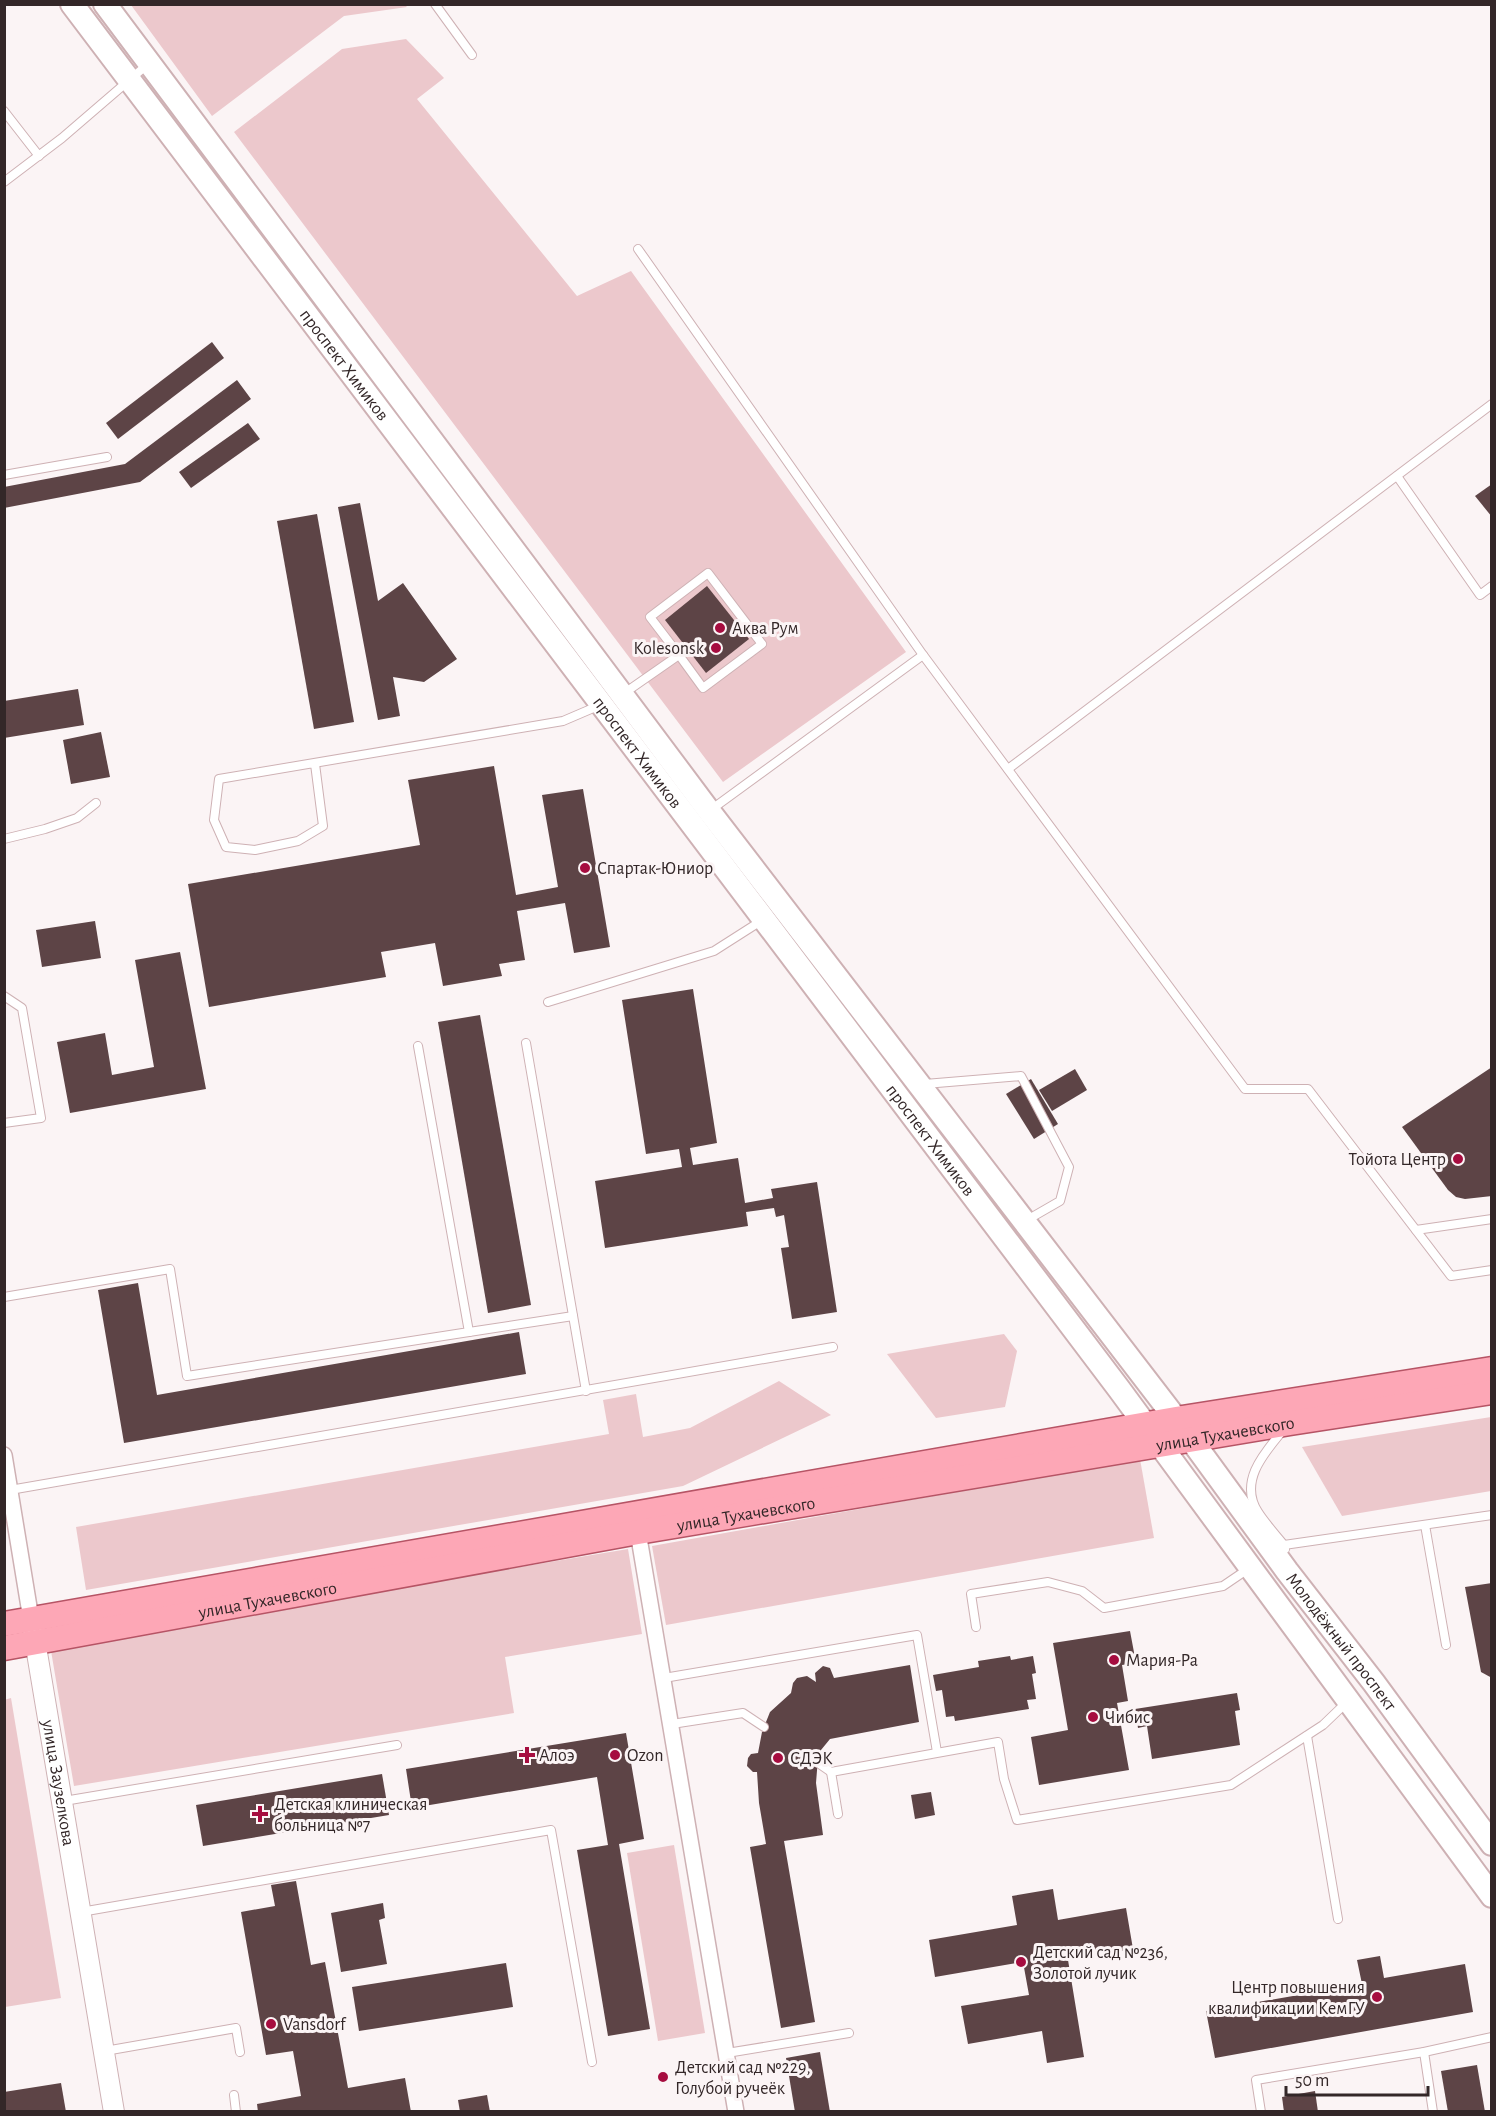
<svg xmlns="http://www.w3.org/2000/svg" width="1496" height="2116" viewBox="0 0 1496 2116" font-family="'Alegreya Sans',sans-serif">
<rect width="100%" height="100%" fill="#fbf4f5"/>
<g fill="#ecc8cc">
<path d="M 405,5 L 407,7 L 344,16 L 212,116 L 131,5 Z"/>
<path d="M 406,39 L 444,78 L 417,99 L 577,296 L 631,271 L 906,652 L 723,782 L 234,132 L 342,49 Z"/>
<path d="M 1004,1334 L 1017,1351 L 1005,1407 L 936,1418 L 887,1354 Z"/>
<path d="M 779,1381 L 831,1415 L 683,1486 L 86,1590 L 76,1527 L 609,1434 L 603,1400 L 636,1394 L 643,1437 L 690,1428 Z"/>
<path d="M 1491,1417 L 1491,1491 L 1342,1516 L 1302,1447 Z"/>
<path d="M 1140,1459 L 1154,1538 L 666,1625 L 652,1546 Z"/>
<path d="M 628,1549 L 642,1634 L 505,1657 L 514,1713 L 74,1786 L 50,1645 Z"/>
<path d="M 11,1698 L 61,1998 L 5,2007 L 4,1700 Z"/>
<path d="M 674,1845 L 705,2033 L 658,2041 L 627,1853 Z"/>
</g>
<g fill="#5d4446">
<path d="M 212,342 L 224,358 L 118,439 L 106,423 Z"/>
<path d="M 237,380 L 251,399 L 140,482 L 4,508 L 4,487 L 125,464 Z"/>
<path d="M 248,423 L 260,439 L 191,488 L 179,472 Z"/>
<path d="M 1492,484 L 1492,517 L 1475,496 Z"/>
<path d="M 360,503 L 378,601 L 403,583 L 457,659 L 424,682 L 393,677 L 400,716 L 378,720 L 338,507 Z"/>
<path d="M 317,514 L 354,722 L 314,729 L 277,521 Z"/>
<path d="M 707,586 L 749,639 L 706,673 L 665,620 Z"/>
<path d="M 78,689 L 84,725 L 4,738 L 4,701 Z"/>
<path d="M 101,732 L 110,777 L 71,784 L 63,740 Z"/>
<path d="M 494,766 L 516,895 L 558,887 L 542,795 L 583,789 L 610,947 L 574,953 L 565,903 L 517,911 L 525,960 L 499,964 L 502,976 L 443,986 L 435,943 L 381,952 L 386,977 L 209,1007 L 188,884 L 420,845 L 408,780 Z"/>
<path d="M 95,921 L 101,958 L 42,967 L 36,930 Z"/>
<path d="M 180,952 L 206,1089 L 70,1113 L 57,1042 L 105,1033 L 112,1075 L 154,1067 L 135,960 Z"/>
<path d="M 693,989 L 717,1143 L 690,1148 L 693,1165 L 738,1158 L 745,1203 L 773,1198 L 771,1189 L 817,1182 L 837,1312 L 792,1319 L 781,1248 L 789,1247 L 784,1215 L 776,1217 L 774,1208 L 746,1212 L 748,1226 L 605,1248 L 595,1181 L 682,1167 L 679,1149 L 646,1154 L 622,1000 Z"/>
<path d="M 480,1015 L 531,1305 L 488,1313 L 438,1022 Z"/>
<path d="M 1492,1067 L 1492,1196 L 1465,1199 L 1456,1197 L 1448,1190 L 1402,1127 Z"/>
<path d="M 1075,1069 L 1087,1090 L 1052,1111 L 1039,1090 Z"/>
<path d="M 1031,1079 L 1058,1124 L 1034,1139 L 1006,1094 Z"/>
<path d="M 138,1283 L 157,1395 L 519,1332 L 526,1374 L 124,1443 L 98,1290 Z"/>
<path d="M 1492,1583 L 1492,1678 L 1481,1672 L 1465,1587 Z"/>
<path d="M 1130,1631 L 1136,1663 L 1122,1665 L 1128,1701 L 1117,1703 L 1129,1770 L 1039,1785 L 1031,1737 L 1068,1730 L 1053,1643 Z"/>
<path d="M 1010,1656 L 1011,1660 L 1033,1656 L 1036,1673 L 1032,1674 L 1036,1699 L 1027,1700 L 1029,1709 L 955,1721 L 954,1716 L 946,1717 L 942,1690 L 936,1691 L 933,1675 L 979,1667 L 978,1661 Z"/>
<path d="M 910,1665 L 919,1722 L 830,1739 L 821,1750 L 818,1758 L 816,1783 L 823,1835 L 784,1841 L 815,2022 L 781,2028 L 750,1847 L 766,1844 L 759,1803 L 757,1772 L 753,1772 L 747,1766 L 748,1758 L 751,1754 L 758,1753 L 762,1732 L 770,1712 L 791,1693 L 793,1683 L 797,1678 L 807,1676 L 816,1682 L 815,1673 L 823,1666 L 830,1668 L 834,1678 Z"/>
<path d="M 1237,1693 L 1240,1710 L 1235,1711 L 1240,1745 L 1152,1759 L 1147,1726 L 1138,1728 L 1135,1709 Z"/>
<path d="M 626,1733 L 644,1839 L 619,1844 L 650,2029 L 608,2036 L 577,1850 L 608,1845 L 597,1777 L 412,1808 L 406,1769 Z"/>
<path d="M 382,1774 L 389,1815 L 203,1846 L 196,1805 Z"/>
<path d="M 931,1792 L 935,1815 L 915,1819 L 911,1795 Z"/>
<path d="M 296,1881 L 311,1965 L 325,1962 L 348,2088 L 405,2078 L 411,2112 L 258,2112 L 257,2104 L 301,2096 L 293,2051 L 266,2055 L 241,1912 L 275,1906 L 271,1885 Z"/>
<path d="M 1053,1889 L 1058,1920 L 1126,1908 L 1133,1949 L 1068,1960 L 1084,2057 L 1047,2063 L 1042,2031 L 968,2044 L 961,2006 L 1029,1995 L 1023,1962 L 935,1977 L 929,1940 L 1017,1925 L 1012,1896 Z"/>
<path d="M 383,1903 L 385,1918 L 379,1920 L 387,1964 L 341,1972 L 331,1913 Z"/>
<path d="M 1380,1956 L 1384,1978 L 1465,1964 L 1473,2012 L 1215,2058 L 1206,2011 L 1362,1984 L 1357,1960 Z"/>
<path d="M 506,1963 L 513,2007 L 359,2031 L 352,1987 Z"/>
<path d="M 820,2052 L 830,2112 L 795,2112 L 786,2058 Z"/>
<path d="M 1477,2065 L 1485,2112 L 1448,2112 L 1441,2071 Z"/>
<path d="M 61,2083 L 66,2112 L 4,2112 L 4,2092 Z"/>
<path d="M 1315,2091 L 1318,2112 L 1284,2112 L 1282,2097 Z"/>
<path d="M 487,2095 L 490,2112 L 460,2112 L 458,2100 Z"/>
</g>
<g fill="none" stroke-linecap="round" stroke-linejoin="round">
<g stroke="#ceb1b4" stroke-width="10">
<g id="service">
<path d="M 435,4 L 472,55"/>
<path d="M 4,111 L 39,156"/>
<path d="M 4,182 L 62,138 L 148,64"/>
<path d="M 638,249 L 923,655"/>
<path d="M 4,475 L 107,457"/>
<path d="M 1397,476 L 1480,595 L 1492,586"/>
<path d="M 623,694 L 679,655 L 703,688 L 762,644 L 708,573 L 650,617 L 679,655"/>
<path d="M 315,764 L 323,826 L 298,841 L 255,850 L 226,847 L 214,820 L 219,779 L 563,721 L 598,706"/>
<path d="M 1008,769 L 1492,404"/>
<path d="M 712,809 L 923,655 L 1245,1089 L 1308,1089 L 1451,1276 L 1492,1270"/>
<path d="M 4,839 L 45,829 L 77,818 L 96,803"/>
<path d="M 4,996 L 22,1008 L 41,1118 L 4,1123"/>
<path d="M 548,1002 L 714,951 L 761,921"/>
<path d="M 526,1043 L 586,1391"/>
<path d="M 925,1084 L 1021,1076 L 1069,1167 L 1060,1201 L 1027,1220"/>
<path d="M 1416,1230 L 1492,1219"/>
<path d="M 4,1297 L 170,1269 L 187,1376 L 469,1332 L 418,1046"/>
<path d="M 469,1332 L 573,1316"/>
<path d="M 1284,1429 C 1265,1452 1238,1481 1258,1512 C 1265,1523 1275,1534 1284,1545 L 1285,1549"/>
<path d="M 10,1490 L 833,1347"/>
<path d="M 1425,1525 L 1446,1645"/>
<path d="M 1284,1545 L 1492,1515"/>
<path d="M 976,1627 L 971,1594 L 1048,1582 L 1082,1591 L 1104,1608 L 1223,1586 L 1248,1569"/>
<path d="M 664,1678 L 917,1635 L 937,1752"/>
<path d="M 672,1724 L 743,1713 L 764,1727"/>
<path d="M 1307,1736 L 1338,1919"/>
<path d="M 818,1763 L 831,1772 L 998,1742 L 1004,1779 L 1017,1820 L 1231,1785 L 1323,1725 L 1347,1702"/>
<path d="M 831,1772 L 838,1814"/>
<path d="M 64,1801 L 397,1745"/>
<path d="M 81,1912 L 551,1830 L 592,2062"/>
<path d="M 105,2051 L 236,2028 L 240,2052"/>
<path d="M 1424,2052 L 1433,2112"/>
<path d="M 727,2053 L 849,2033"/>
<path d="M 234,2095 L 236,2112"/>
<path d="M 1261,2112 L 1256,2080 L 1424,2052 L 1492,2037"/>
</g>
</g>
<g stroke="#ceb1b4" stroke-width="18">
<g id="minor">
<path d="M 4,1455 L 31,1619"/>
<path d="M 638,1532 L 736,2112"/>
</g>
</g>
<g stroke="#ceb1b4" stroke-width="22">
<g id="tertiary">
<path id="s1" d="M 33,1629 L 114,2112"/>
</g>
</g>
<g stroke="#ceb1b4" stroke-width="26">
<g id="secondary">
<path id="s2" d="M 72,4 L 1119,1389 L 1492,1896"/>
<path id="s3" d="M 105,4 L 709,811 L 1176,1419 L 1287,1571 L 1374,1683 L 1492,1844"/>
</g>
</g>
<g stroke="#b65465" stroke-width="27">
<g id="primary">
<path d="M 4,1624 L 1176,1419 L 1492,1369"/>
<path id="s4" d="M 4,1648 L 638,1532 L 1290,1423 L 1492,1392"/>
</g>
</g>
<use href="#service" stroke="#fff" stroke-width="8"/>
<use href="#minor" stroke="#fff" stroke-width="15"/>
<use href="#tertiary" stroke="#fff" stroke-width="20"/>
<use href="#secondary" stroke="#fff" stroke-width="22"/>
<use href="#primary" stroke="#fda7b6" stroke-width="24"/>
</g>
<g fill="#a60c3f" stroke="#fbf4f5" stroke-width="2">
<circle cx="720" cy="628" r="6"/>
<circle cx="716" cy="648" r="6"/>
<circle cx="585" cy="868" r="6"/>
<circle cx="1458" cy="1159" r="6"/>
<circle cx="1114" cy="1660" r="6"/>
<circle cx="1093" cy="1717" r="6"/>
<path d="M524 1746h6v6h6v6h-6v6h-6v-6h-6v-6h6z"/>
<circle cx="615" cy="1755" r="6"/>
<circle cx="778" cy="1758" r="6"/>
<path d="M257 1805h6v6h6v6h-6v6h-6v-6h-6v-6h6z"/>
<circle cx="1021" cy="1962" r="6"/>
<circle cx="1377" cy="1997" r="6"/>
<circle cx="271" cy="2024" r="6"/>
<circle cx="663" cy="2077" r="6"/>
</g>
<g text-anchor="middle" stroke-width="6" stroke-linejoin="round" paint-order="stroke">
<g font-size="18" fill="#332728" stroke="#fbf4f5">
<text dy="6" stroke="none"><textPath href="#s2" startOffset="452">проспект Химиков</textPath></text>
<text dy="6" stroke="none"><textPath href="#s2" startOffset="938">проспект Химиков</textPath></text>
<text dy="6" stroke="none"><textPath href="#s2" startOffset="1424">проспект Химиков</textPath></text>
<text dy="6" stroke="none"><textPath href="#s4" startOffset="1240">улица Тухачевского</textPath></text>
<text dy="6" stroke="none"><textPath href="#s4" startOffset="754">улица Тухачевского</textPath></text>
<text dy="6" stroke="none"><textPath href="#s4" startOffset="268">улица Тухачевского</textPath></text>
<text dy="6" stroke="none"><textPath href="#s3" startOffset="2052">Молодёжный проспект</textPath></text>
<text dy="6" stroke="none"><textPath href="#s1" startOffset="156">улица Заузелкова</textPath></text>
</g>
<g font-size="18" fill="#332728" stroke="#fbf4f5" text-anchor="start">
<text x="732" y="634">Аква Рум</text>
<text x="704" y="654" text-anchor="end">Kolesonsk</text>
<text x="597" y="874">Спартак-Юниор</text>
<text x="1446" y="1165" text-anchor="end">Тойота Центр</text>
<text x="1126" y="1666">Мария-Ра</text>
<text x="1105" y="1723">Чибис</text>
<text x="539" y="1761">Алоэ</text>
<text x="627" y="1761">Ozon</text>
<text x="790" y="1764">СДЭК</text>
<text x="274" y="1810">Детская клиническая<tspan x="274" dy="21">больница №7</tspan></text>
<text x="1033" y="1958">Детский сад №236,<tspan x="1033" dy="21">Золотой лучик</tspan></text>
<text x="1365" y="1993" text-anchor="end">Центр повышения<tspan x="1365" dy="21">квалификации КемГУ</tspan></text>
<text x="283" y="2030">Vansdorf</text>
<text x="675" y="2073">Детский сад №229,<tspan x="675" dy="21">Голубой ручеёк</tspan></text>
</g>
</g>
<rect width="1496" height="2116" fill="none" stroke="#332728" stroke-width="12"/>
<path d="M1286 2086v9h142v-9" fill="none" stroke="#332728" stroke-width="3"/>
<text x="1295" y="2086" font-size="18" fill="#332728" stroke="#fbf4f5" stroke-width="4.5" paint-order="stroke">50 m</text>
</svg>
